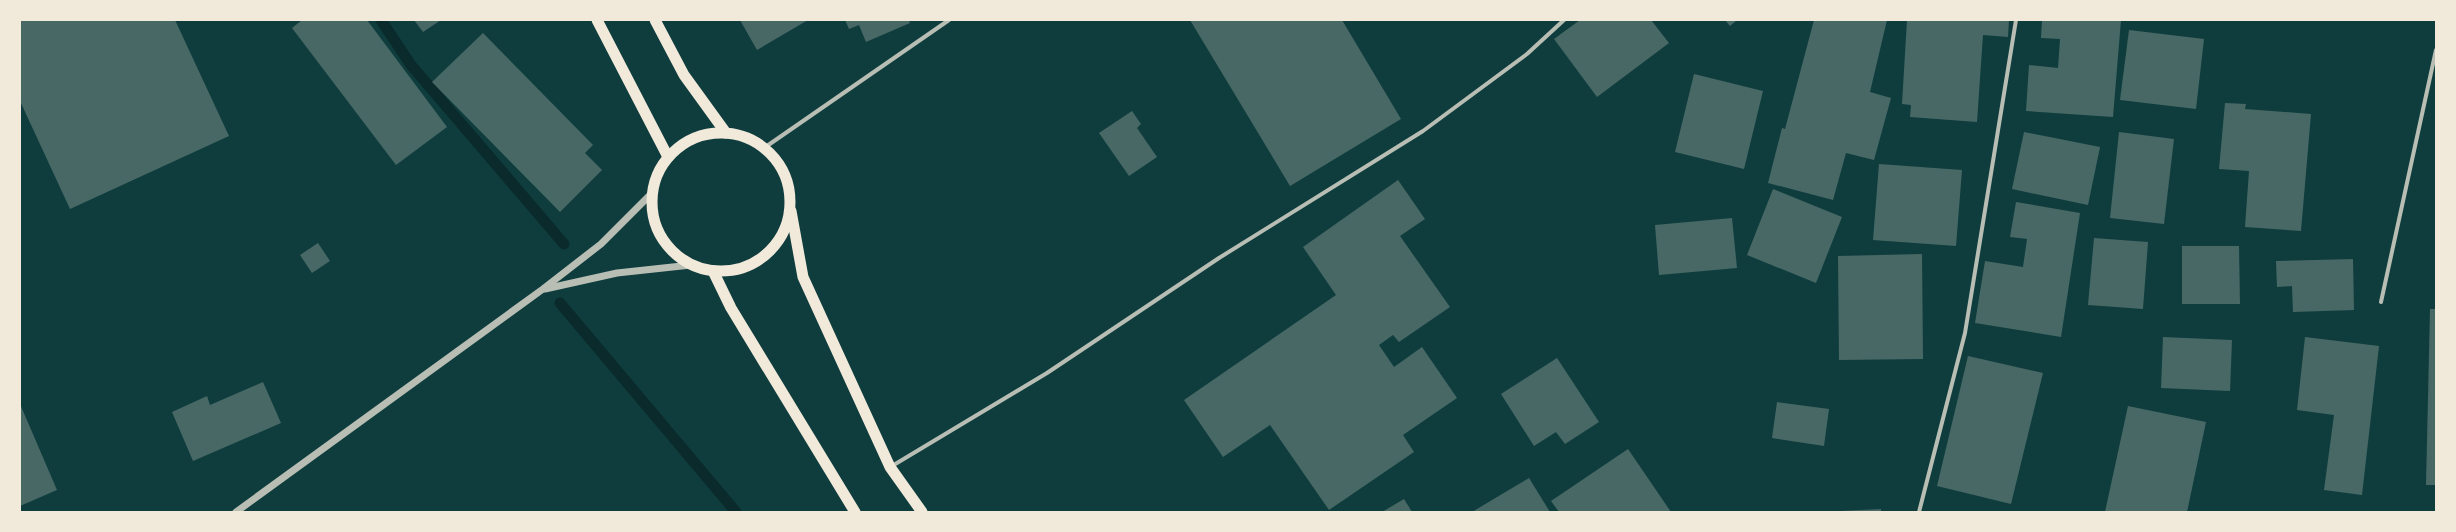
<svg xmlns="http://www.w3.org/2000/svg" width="2456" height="532" viewBox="0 0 2456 532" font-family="Merriweather,serif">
<rect width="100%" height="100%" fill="#0f3d3e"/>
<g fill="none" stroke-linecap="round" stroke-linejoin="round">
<g stroke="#0a2a2b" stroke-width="11">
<path d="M 381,20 L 411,65 L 564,244"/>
<path d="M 560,303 L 736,512"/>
</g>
</g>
<g fill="#486865">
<path d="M 20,20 L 175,20 L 229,136 L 70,209 L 20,101 Z"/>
<path d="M 302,20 L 367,20 L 447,127 L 396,165 L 292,28 Z"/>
<path d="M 414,20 L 441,20 L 423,32 Z"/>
<path d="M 740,20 L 808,20 L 757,50 Z"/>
<path d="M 845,20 L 909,20 L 910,23 L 866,42 L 859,25 L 849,29 Z"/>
<path d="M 1190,20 L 1342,20 L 1401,119 L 1290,186 Z"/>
<path d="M 1580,20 L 1651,20 L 1669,43 L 1597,97 L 1554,39 Z"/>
<path d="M 1725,20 L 1737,20 L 1730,26 Z"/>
<path d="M 1814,20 L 1887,20 L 1870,92 L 1891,98 L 1874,160 L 1846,153 L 1833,200 L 1768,183 L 1782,128 L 1785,129 Z"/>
<path d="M 1907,20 L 2009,20 L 2008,37 L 1983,35 L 1977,122 L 1910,117 L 1911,105 L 1902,104 Z"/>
<path d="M 2042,20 L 2121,20 L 2113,117 L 2026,111 L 2029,65 L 2058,68 L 2060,39 L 2041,38 Z"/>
<path d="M 2129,30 L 2204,39 L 2196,109 L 2120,100 Z"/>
<path d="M 483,33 L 593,145 L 585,153 L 602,170 L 560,212 L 432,82 Z"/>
<path d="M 1694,74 L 1763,91 L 1744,169 L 1675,152 Z"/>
<path d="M 2225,103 L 2246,104 L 2245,109 L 2311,114 L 2301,231 L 2245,227 L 2249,171 L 2219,169 Z"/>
<path d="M 1132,111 L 1141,124 L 1137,128 L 1157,157 L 1129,176 L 1099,133 Z"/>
<path d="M 2024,132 L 2100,147 L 2088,205 L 2012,189 Z"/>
<path d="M 2119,132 L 2174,139 L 2164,224 L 2110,218 Z"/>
<path d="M 1879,164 L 1962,170 L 1956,246 L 1873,240 Z"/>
<path d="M 1398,180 L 1425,219 L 1400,236 L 1450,307 L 1399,342 L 1393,335 L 1379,345 L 1394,367 L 1422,347 L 1457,398 L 1403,435 L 1414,452 L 1329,510 L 1270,425 L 1223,457 L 1184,400 L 1336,295 L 1303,247 Z"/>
<path d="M 1773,189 L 1842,217 L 1816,283 L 1747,255 Z"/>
<path d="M 2016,202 L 2080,213 L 2061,337 L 1975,323 L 1985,261 L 2023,267 L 2027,239 L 2010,237 Z"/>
<path d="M 1732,218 L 1737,268 L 1659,275 L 1655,225 Z"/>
<path d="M 2094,238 L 2148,242 L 2143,309 L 2088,305 Z"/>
<path d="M 318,243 L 330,261 L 312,273 L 300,255 Z"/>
<path d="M 2182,246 L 2239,246 L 2240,304 L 2182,304 Z"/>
<path d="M 1922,254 L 1923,359 L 1839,360 L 1838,256 Z"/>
<path d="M 2353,259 L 2354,310 L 2293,312 L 2292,286 L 2277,287 L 2276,261 Z"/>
<path d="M 2430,309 L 2436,309 L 2436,485 L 2426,485 Z"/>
<path d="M 2163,337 L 2232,340 L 2230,391 L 2161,388 Z"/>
<path d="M 2305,337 L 2379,346 L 2362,495 L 2324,490 L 2334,415 L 2297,410 Z"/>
<path d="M 1968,356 L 2043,373 L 2011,504 L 1937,486 Z"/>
<path d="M 1557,358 L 1599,422 L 1565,444 L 1556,432 L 1534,446 L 1501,394 Z"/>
<path d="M 263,382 L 281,423 L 193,461 L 172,412 L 207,396 L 210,405 Z"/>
<path d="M 1777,402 L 1829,409 L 1824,446 L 1772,438 Z"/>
<path d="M 20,404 L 57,490 L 20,506 Z"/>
<path d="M 2128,406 L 2206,422 L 2187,512 L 2105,512 Z"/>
<path d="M 1628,449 L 1671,512 L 1559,512 L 1551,501 Z"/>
<path d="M 1529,478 L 1550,512 L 1472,512 Z"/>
<path d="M 1404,499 L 1412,512 L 1382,512 Z"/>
<path d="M 1881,509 L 1881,512 L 1840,512 L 1840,511 Z"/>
</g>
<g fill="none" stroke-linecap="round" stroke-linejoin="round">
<g stroke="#b8beb3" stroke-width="4">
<path d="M 764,148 L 949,20"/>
<path d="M 2381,302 L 2436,50"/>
<path d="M 892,466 L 1047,373 L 1219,258 L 1423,131 L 1527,54 L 1564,20"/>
<path d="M 1919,512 L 1965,333 L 2016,20"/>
</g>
<g stroke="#b8beb3" stroke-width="7">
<path d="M 545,289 L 617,273 L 691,265"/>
<path d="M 236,512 L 543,289 L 601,244 L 652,193"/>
</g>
<g stroke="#f1e9da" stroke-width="11">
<path d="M 597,20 L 668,157"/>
<path d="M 655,20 L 684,75 L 726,133"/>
<circle cx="721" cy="202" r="69"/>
<path d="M 791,211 L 803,277 L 890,467 L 922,512"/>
<path d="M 713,271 L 731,308 L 855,512"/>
</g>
</g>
<rect width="2456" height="532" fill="none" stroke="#f1e9da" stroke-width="42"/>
</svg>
